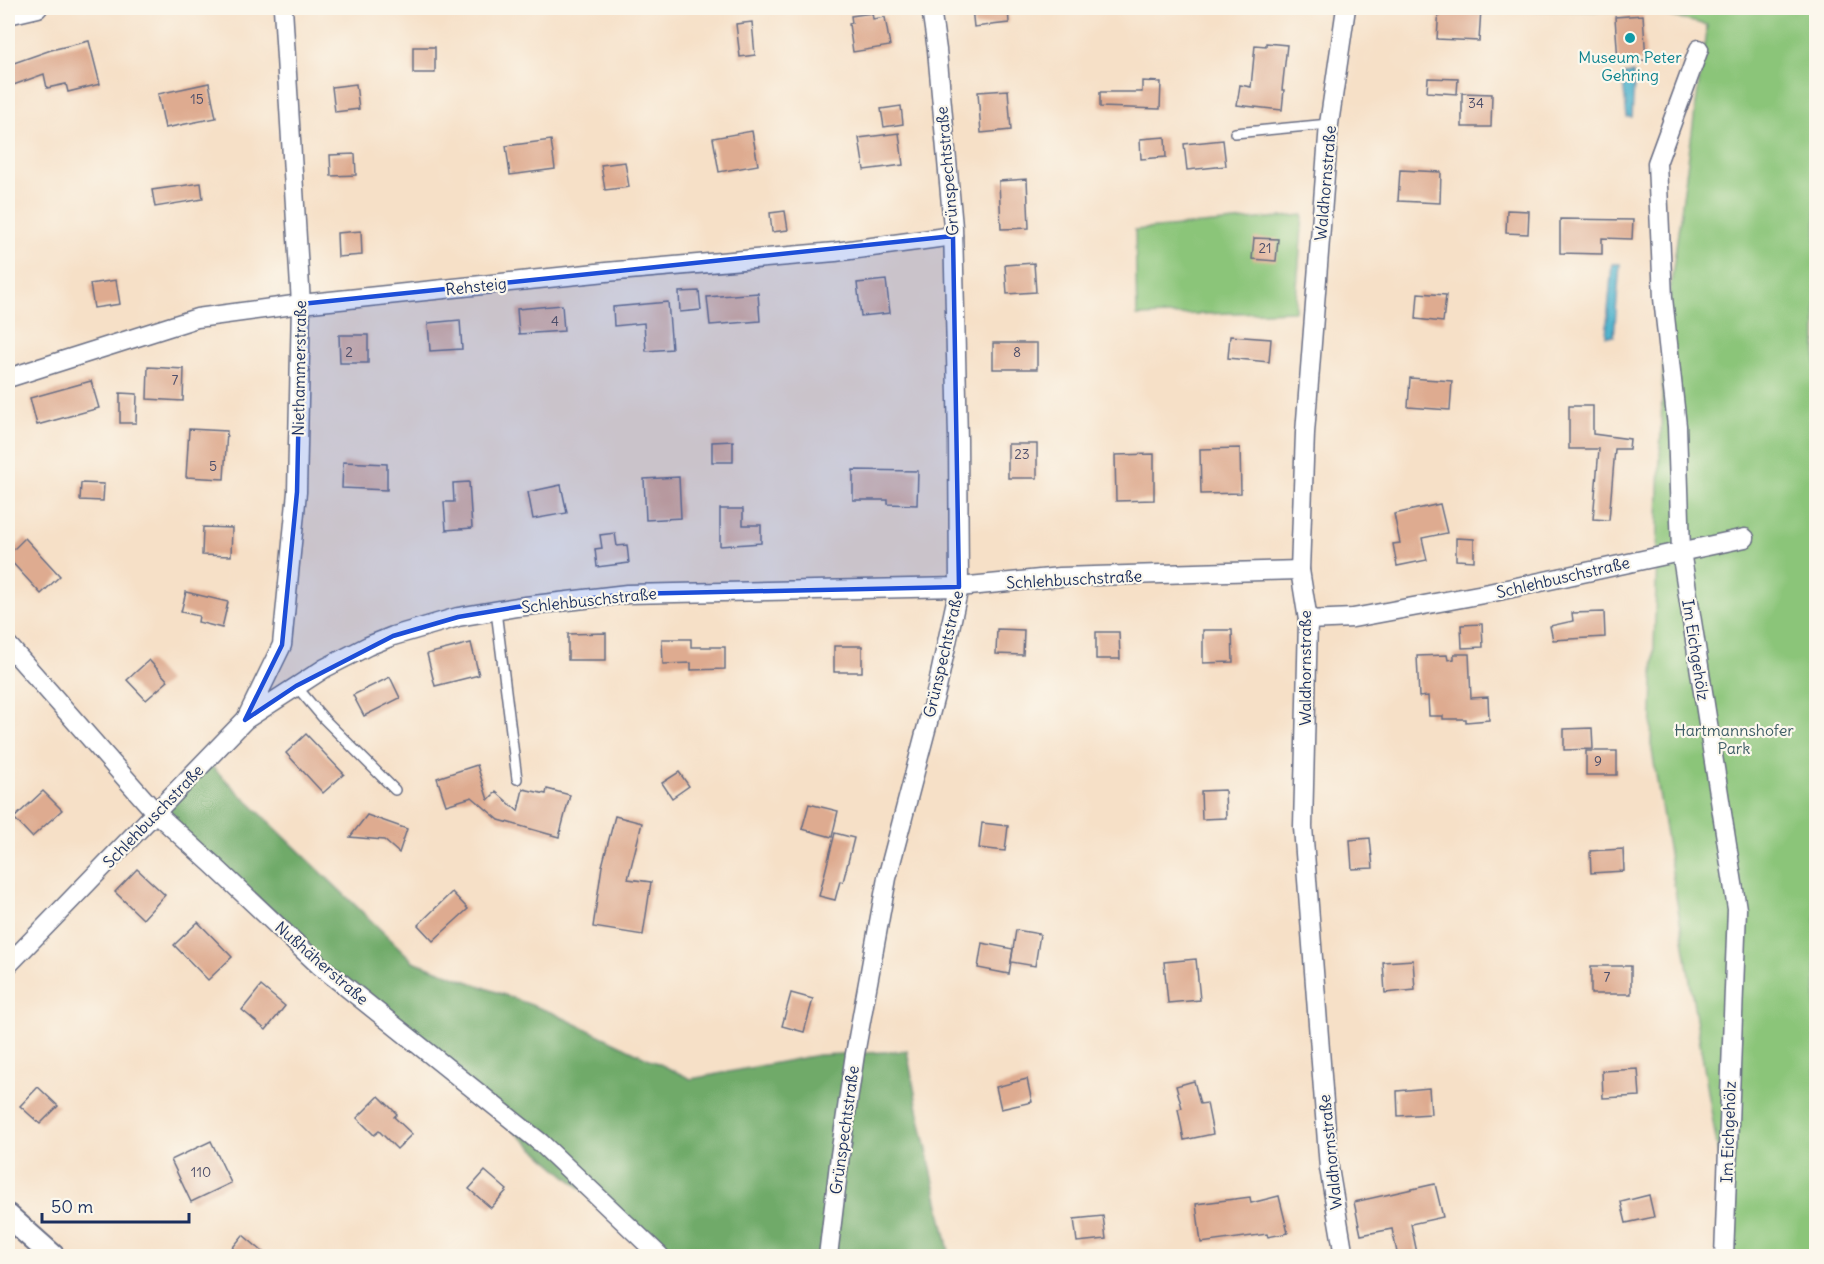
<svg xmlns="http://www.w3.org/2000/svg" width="1824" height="1264" viewBox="0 0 1824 1264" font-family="Delius,sans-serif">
<rect width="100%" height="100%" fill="#fbf7ec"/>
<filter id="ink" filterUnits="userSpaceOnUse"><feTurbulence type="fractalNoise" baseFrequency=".0167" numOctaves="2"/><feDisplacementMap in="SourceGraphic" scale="12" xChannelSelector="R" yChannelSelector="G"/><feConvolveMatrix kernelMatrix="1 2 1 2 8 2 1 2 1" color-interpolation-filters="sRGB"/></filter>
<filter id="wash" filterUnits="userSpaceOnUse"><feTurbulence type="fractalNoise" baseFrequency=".008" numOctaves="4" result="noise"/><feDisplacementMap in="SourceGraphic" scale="24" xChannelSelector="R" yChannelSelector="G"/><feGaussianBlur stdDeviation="1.35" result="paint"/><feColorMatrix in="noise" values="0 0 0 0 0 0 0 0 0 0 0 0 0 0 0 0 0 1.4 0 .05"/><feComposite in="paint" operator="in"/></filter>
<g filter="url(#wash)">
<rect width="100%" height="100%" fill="#f6e0c7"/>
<g fill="#8bc579" stroke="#537a6c" stroke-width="1.5">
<path d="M 1532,8 L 1816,8 L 1816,1256 L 1735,1256 L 1651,744 L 1664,333 L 1707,25 L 1647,11 L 1533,10 Z"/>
<path d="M 1303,215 L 1295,311 L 1137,316 L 1135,230 Z"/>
</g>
<path fill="#70aa69" stroke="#466c64" stroke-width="1.5" d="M 206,761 L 413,961 L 553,1013 L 691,1079 L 818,1055 L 907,1051 L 918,1109 L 950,1256 L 660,1256 L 320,966 L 156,813 Z"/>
<g fill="#4db2cc" stroke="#347095" stroke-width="1.5">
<path d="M 1633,73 L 1634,83 L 1632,117 L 1627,117 L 1623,82 L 1624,74 Z"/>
<path d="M 1612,264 L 1620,264 L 1614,336 L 1606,336 Z"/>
</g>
<g id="blocks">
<g fill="#deab90">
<path d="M 972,8 L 1008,8 L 1009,23 L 974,27 Z"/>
<path d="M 1439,8 L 1481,8 L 1479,41 L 1437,39 Z"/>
<path d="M 872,13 L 873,19 L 885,17 L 890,46 L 853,52 L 849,24 L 852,23 L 851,16 Z"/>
<path d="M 1643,15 L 1646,60 L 1618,62 L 1615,17 Z"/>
<path d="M 752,22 L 755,55 L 740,57 L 736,24 Z"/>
<path d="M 89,41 L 100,84 L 68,92 L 66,84 L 47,88 L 44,74 L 8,87 L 8,65 L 51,50 Z"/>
<path d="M 1266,43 L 1287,45 L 1282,90 L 1284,90 L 1282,110 L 1237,105 L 1240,85 L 1251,87 L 1255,45 L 1266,46 Z"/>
<rect x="413" y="47" width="22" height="26"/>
<path d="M 1428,78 L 1458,79 L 1457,94 L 1427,92 Z"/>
<path d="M 1142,81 L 1161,82 L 1160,109 L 1100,107 L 1100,92 L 1142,92 Z"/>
<path d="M 209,83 L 216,118 L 165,128 L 158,94 Z"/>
<path d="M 356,84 L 359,109 L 335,112 L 332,87 Z"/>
<path d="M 1008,90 L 1011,130 L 981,133 L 978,92 Z"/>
<path d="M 1462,93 L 1492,94 L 1491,127 L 1462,127 Z"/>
<path d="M 901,106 L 903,124 L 884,127 L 881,109 Z"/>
<path d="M 752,131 L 758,165 L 719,172 L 713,138 Z"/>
<path d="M 899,133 L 903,165 L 864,170 L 859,138 Z"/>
<path d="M 1165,137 L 1166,157 L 1141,159 L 1140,139 Z"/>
<path d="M 551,140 L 555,169 L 510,175 L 506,146 Z"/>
<path d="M 1223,140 L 1226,166 L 1187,170 L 1184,144 Z"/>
<path d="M 355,154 L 356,175 L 331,176 L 330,155 Z"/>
<path d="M 625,162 L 629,187 L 605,190 L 601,165 Z"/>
<path d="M 1400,170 L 1441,172 L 1440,203 L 1398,201 Z"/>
<path d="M 1027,179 L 1029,228 L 1001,229 L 999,181 Z"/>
<path d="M 201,183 L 203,199 L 155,207 L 152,190 Z"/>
<path d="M 1507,210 L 1529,211 L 1528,234 L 1506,233 Z"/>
<path d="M 785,211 L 788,230 L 772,232 L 770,213 Z"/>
<path d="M 1560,219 L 1633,220 L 1632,239 L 1602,238 L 1602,254 L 1560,253 Z"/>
<path d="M 361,231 L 362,255 L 338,257 L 337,233 Z"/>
<path d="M 1254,238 L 1278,239 L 1276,261 L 1252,259 Z"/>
<path d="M 1034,263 L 1036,292 L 1007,294 L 1005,265 Z"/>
<path d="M 116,280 L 120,304 L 94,308 L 90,284 Z"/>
<path d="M 886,280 L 890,313 L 861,316 L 857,283 Z"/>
<path d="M 699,291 L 701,310 L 680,312 L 679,292 Z"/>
<path d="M 758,293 L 760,321 L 710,325 L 707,297 Z"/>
<path d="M 1418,293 L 1446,295 L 1443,322 L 1416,319 Z"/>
<path d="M 668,302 L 672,349 L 646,351 L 644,323 L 614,326 L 613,307 Z"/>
<path d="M 562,305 L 564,331 L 519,334 L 517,309 Z"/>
<path d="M 460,320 L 462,349 L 430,351 L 428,323 Z"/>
<path d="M 339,335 L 368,335 L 368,363 L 340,363 Z"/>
<path d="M 1230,336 L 1271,339 L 1269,362 L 1228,358 Z"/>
<rect x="993" y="343" width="44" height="26"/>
<path d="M 148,367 L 184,369 L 183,401 L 147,399 Z"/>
<path d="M 1410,378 L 1452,381 L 1450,410 L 1408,407 Z"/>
<path d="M 91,381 L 99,408 L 37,425 L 30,398 Z"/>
<path d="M 120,393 L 137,394 L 136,423 L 120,423 Z"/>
<path d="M 1569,406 L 1593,406 L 1593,434 L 1630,439 L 1629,449 L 1615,449 L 1609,520 L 1593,519 L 1599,449 L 1569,449 Z"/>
<path d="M 189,429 L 227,431 L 224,479 L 186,477 Z"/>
<path d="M 733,441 L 733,462 L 712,462 L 712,442 Z"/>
<rect x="1008" y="444" width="29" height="34"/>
<path d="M 1240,448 L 1241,493 L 1201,494 L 1200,449 Z"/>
<path d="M 1154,454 L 1154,500 L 1116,501 L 1115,455 Z"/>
<path d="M 343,462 L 387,464 L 387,490 L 342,488 Z"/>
<path d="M 853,470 L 918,471 L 917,505 L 888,504 L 888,500 L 853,500 Z"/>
<path d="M 679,477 L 681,518 L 646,520 L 644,479 Z"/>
<path d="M 469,482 L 472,528 L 446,530 L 444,502 L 454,502 L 453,483 Z"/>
<path d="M 81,483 L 104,484 L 103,501 L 80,500 Z"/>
<path d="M 561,485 L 567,513 L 533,519 L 528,492 Z"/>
<path d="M 1440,504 L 1447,533 L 1422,538 L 1427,560 L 1397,566 L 1393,544 L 1400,543 L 1394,514 Z"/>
<path d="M 720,509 L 743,509 L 743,525 L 761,525 L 761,543 L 720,546 Z"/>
<path d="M 203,527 L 232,528 L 231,556 L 202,555 Z"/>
<path d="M 615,533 L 617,546 L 627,545 L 629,563 L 597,567 L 595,549 L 602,548 L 600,535 Z"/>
<path d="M 25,538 L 60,576 L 41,594 L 8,558 L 8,555 Z"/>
<path d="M 1456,538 L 1474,539 L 1474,561 L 1456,560 Z"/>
<path d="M 186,592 L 228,602 L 222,628 L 198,622 L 199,616 L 181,612 Z"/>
<path d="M 1604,612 L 1605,637 L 1553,640 L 1550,626 L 1573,621 L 1572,613 Z"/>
<path d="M 1482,624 L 1483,647 L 1462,648 L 1461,625 Z"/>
<path d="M 997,629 L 1024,630 L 1023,655 L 996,654 Z"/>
<path d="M 1203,630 L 1232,630 L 1233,662 L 1203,663 Z"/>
<path d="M 1096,632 L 1119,632 L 1120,659 L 1096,659 Z"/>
<path d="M 606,633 L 606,660 L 568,660 L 568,634 Z"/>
<path d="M 662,639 L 691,639 L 691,647 L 725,647 L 725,669 L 691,670 L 691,663 L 663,664 Z"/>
<path d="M 471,643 L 479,675 L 435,686 L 427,654 Z"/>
<rect x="834" y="646" width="28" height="26"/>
<path d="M 1454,654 L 1469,654 L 1471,698 L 1488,697 L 1489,720 L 1466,722 L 1466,719 L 1443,719 L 1443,716 L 1429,716 L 1428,696 L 1419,697 L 1417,656 L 1447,655 L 1448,660 L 1454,659 Z"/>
<path d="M 149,660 L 168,681 L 146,700 L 127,680 Z"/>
<path d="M 390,677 L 400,698 L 364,716 L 353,695 Z"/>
<path d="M 1592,728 L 1593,749 L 1564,750 L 1564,729 Z"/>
<path d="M 306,734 L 344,774 L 323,793 L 286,753 Z"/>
<rect x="1586" y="751" width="31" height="24"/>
<path d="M 477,765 L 488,800 L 496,792 L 518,811 L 523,789 L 546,794 L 547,789 L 570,795 L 559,837 L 499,820 L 472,797 L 446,805 L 437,778 Z"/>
<path d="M 679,772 L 689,786 L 672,798 L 662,783 Z"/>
<path d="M 1225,790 L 1226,818 L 1202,819 L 1201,791 Z"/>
<path d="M 43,791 L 62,810 L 32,837 L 14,818 Z"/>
<path d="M 809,804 L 838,811 L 832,837 L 802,829 Z"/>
<path d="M 367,815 L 407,829 L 399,853 L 384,840 L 350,837 Z"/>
<path d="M 615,816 L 642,823 L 628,879 L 651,882 L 643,935 L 593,927 L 602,866 Z"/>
<path d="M 982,823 L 1008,826 L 1005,851 L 979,848 Z"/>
<path d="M 835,833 L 854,838 L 843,882 L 840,881 L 835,900 L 819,896 Z"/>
<path d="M 1370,838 L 1373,868 L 1352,869 L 1350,840 Z"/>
<path d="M 1623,849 L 1624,871 L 1591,873 L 1590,851 Z"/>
<path d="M 137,869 L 165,895 L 143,919 L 115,892 Z"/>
<path d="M 452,892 L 468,909 L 433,941 L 418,925 Z"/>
<path d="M 198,922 L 232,957 L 208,980 L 174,945 Z"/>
<path d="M 1016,930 L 1040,934 L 1035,966 L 1011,962 Z"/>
<path d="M 982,943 L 1013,949 L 1009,974 L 978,968 Z"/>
<path d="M 1196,959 L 1200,1000 L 1168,1003 L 1164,962 Z"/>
<path d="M 1413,960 L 1415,990 L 1385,993 L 1383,962 Z"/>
<rect x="1591" y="966" width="40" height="28"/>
<path d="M 261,986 L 285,1006 L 266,1030 L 242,1010 Z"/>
<path d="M 791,993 L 813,999 L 804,1032 L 782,1026 Z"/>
<path d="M 1638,1069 L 1640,1096 L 1603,1098 L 1602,1071 Z"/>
<path d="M 1027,1079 L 1032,1102 L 1001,1109 L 996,1087 Z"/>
<path d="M 1194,1081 L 1200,1104 L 1207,1103 L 1213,1134 L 1184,1140 L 1178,1109 L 1182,1108 L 1176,1086 Z"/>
<path d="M 38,1087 L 58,1106 L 40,1124 L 20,1106 Z"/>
<path d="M 1429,1088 L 1431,1114 L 1398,1116 L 1397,1091 Z"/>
<path d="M 379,1096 L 397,1114 L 394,1117 L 412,1134 L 397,1149 L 379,1131 L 374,1135 L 357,1118 Z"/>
<path d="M 211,1141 L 231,1183 L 191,1202 L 171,1160 Z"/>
<path d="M 485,1171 L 507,1190 L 491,1208 L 469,1189 Z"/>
<path d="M 1435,1184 L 1443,1217 L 1411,1224 L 1417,1253 L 1398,1257 L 1392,1229 L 1361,1235 L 1354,1202 Z"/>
<path d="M 1649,1195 L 1654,1217 L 1626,1223 L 1621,1202 Z"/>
<path d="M 1279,1196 L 1288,1233 L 1268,1237 L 1267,1234 L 1201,1243 L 1196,1204 L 1250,1197 L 1251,1203 Z"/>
<path d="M 1103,1216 L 1106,1239 L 1077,1242 L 1074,1219 Z"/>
<path d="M 243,1235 L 269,1257 L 225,1257 Z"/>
</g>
</g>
</g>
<g filter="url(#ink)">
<use href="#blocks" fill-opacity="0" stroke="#686d83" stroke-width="1.5"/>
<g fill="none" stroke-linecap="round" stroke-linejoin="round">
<g stroke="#686d83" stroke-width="12">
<g id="service">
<path d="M 1235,133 L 1329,124"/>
<path d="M 496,611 L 517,779"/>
<path d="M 296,686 L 324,719 L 395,790"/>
</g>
</g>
<g stroke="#686d83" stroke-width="21">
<g id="minor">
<path d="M 8,15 L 38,8"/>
<path d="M 1699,49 L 1657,163 L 1663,298 L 1677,426 L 1681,551 L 1737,909 L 1724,1256"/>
<path d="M 8,378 L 197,318 L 301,304 L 606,272 L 835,252 L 953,236"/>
<path d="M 1308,620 L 1353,618 L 1489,593 L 1745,538"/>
<path d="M 8,645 L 156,813 L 212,864 L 320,966 L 541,1143 L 660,1256"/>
<path d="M 246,719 L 282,645 L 297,492 L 301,304 L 283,8"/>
<path d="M 8,965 L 245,720 L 325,668 L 368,646 L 393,636 L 458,617 L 517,607 L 627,594 L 959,587 L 1060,577 L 1300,570"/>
<path d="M 828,1256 L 840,1155 L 855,1054 L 887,878 L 937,688 L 959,587 L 958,439 L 953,227 L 937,50 L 931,8"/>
<path d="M 1344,1256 L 1329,1168 L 1303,827 L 1308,620 L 1300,570 L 1305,433 L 1329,124 L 1346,8"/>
</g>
</g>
<g stroke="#686d83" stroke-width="26">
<path id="tertiary" d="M 8,1216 L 53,1256"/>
</g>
<use href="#service" stroke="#fff" stroke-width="9"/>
<use href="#minor" stroke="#fff" stroke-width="18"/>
<use href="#tertiary" stroke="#fff" stroke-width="22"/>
</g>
</g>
<path fill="#1d4ed8" fill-opacity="0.2" stroke="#1d4ed8" stroke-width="4.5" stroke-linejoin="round" d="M 953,236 L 959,587 L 627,594 L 517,607 L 458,617 L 393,636 L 296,686 L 245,720 L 282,645 L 297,492 L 301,304 Z"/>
<circle fill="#0f9aa8" stroke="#fbf7ec" stroke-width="2" cx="1630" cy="38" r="6"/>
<g text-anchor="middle" stroke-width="4.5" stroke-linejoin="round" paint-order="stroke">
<g font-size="14" fill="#4c4e6a">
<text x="197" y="104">15</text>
<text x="1476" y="108">34</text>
<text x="1265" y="253">21</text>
<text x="555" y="326">4</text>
<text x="349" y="357">2</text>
<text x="1017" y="357">8</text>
<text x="175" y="385">7</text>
<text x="1022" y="459">23</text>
<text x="213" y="471">5</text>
<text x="1598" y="766">9</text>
<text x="1607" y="982">7</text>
<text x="201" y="1177">110</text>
</g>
<g font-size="16" fill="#0d838f" stroke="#fbf7ec">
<text x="1630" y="63">Museum Peter<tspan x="1630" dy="18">Gehring</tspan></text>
</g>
<g font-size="16" fill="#1b2f5e" stroke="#fbf7ec">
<text transform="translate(947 171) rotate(-95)" y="6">Grünspechtstraße</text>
<text transform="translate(1325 183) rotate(-85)" y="6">Waldhornstraße</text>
<text transform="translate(476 286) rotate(-6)" y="6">Rehsteig</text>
<text transform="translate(299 368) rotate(-89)" y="6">Niethammerstraße</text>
<text transform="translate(1563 577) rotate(-13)" y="6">Schlehbuschstraße</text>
<text transform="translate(1074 579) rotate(-3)" y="6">Schlehbuschstraße</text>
<text transform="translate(589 600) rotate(-6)" y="6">Schlehbuschstraße</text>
<text transform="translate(1696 650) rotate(81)" y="6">Im Eichgehölz</text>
<text transform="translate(943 654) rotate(-77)" y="6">Grünspechtstraße</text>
<text transform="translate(1305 668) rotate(-90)" y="6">Waldhornstraße</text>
<text transform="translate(153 816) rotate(-46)" y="6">Schlehbuschstraße</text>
<text transform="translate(322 963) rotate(41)" y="6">Nußhäherstraße</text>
<text transform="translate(844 1130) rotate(-82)" y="6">Grünspechtstraße</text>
<text transform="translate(1728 1132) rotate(-88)" y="6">Im Eichgehölz</text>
<text transform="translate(1330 1152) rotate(-96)" y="6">Waldhornstraße</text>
</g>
<g font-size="16" fill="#3d5c66" stroke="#fbf7ec">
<text x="1734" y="736">Hartmannshofer<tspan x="1734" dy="18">Park</tspan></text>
</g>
</g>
<rect width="1824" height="1264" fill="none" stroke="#fbf7ec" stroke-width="30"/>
<path d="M42 1213v9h147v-9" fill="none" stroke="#1b2f5e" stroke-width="3"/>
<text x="51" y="1213" font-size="18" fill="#1b2f5e" stroke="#fbf7ec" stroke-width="4.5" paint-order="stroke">50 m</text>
</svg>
